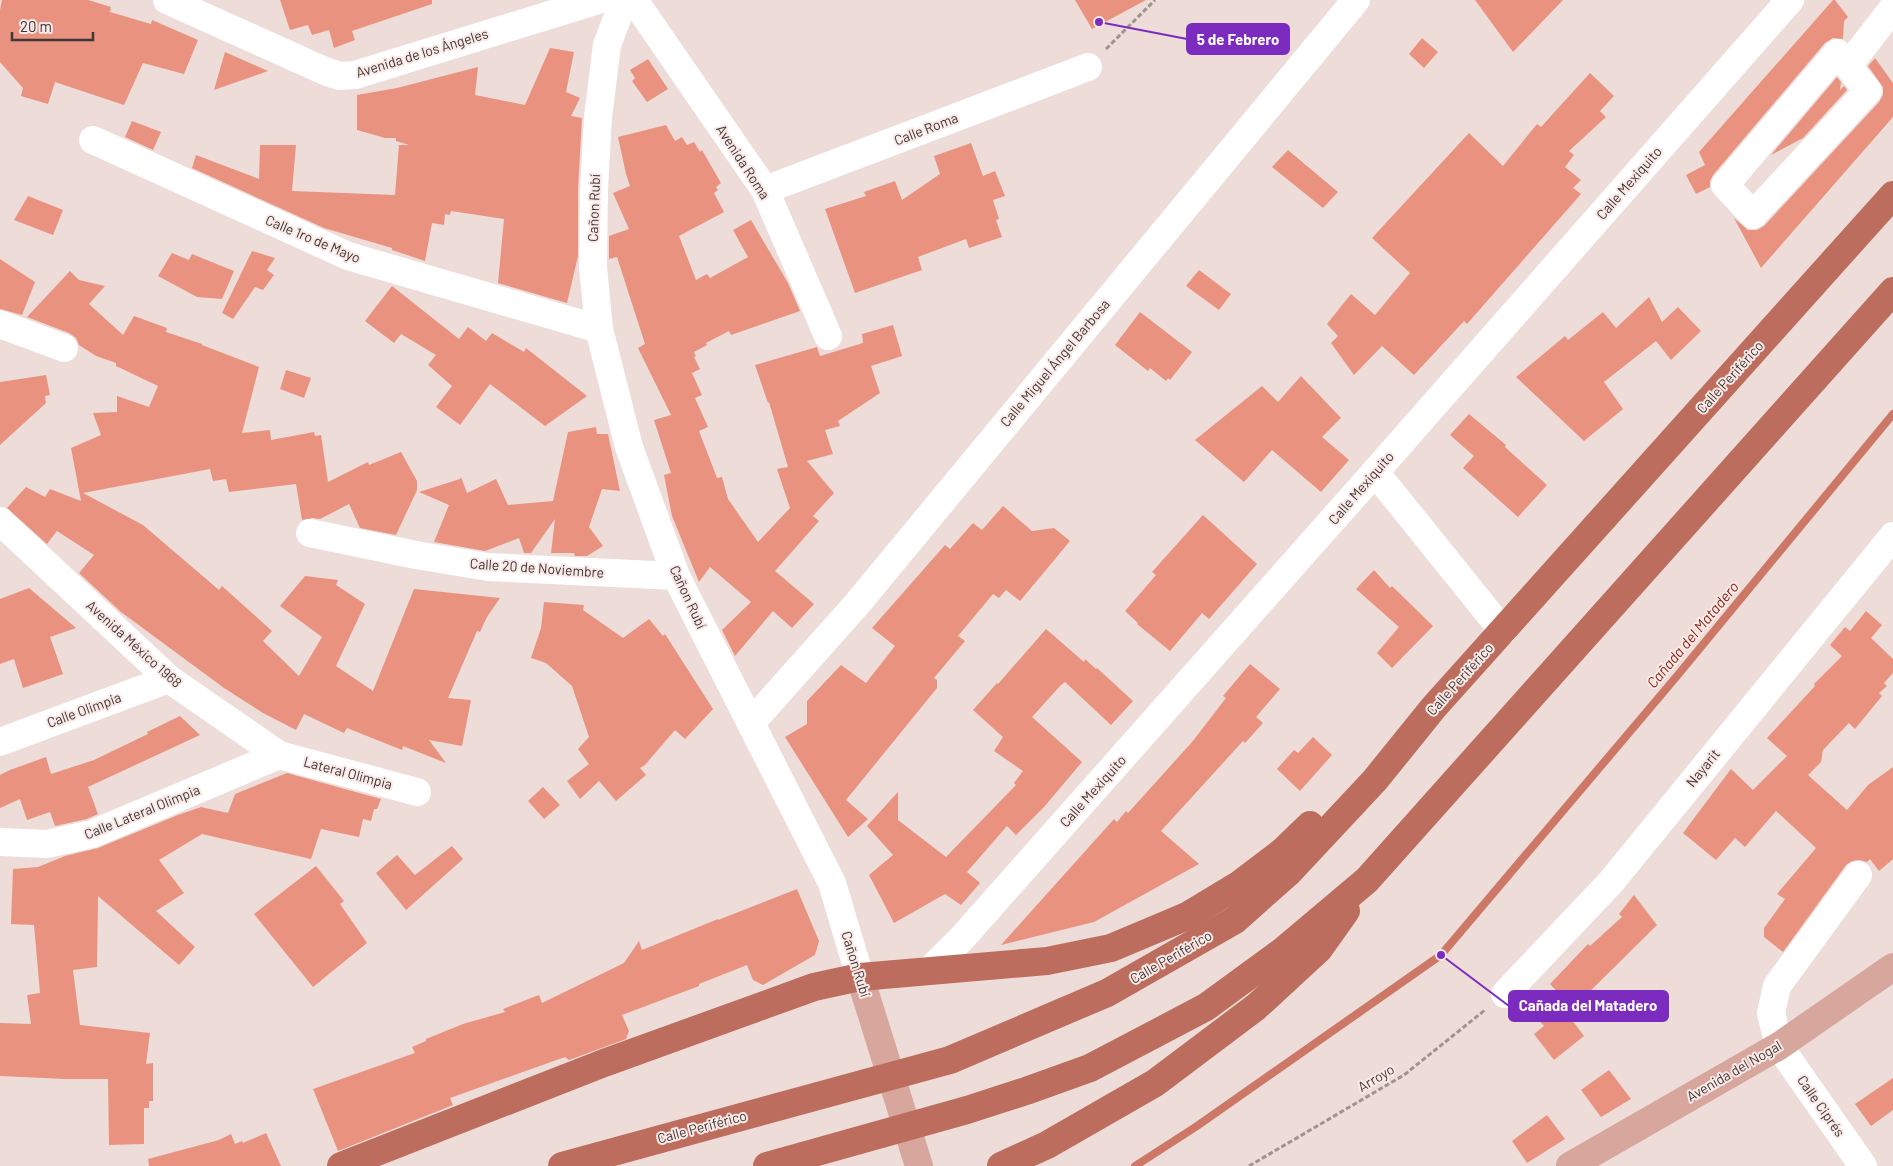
<svg xmlns="http://www.w3.org/2000/svg" width="1893" height="1166" viewBox="0 0 1893 1166" font-family="Barlow,sans-serif">
<rect width="100%" height="100%" fill="#eddcd8"/>
<g fill="none" stroke-linecap="round" stroke-linejoin="round">
<path stroke="#cd7767" stroke-width="8" d="M 1135,1166 L 1197,1126 L 1441,955 L 1677,676 L 1893,414"/>
</g>
<g fill="#ea9280">
<path d="M 2,0 L 88,0 L 111,7 L 110,12 L 151,24 L 152,20 L 198,40 L 184,74 L 143,63 L 124,105 L 55,82 L 48,104 L 21,96 L 23,88 L 0,62 L 0,10 Z"/>
<path d="M 280,0 L 432,0 L 432,4 L 352,31 L 355,40 L 334,48 L 329,30 L 312,35 L 308,25 L 290,30 Z"/>
<path d="M 1075,0 L 1146,0 L 1092,29 Z"/>
<path d="M 1475,0 L 1563,0 L 1513,52 Z"/>
<path d="M 1833,0 L 1835,0 L 1848,17 L 1844,21 L 1843,39 L 1833,38 L 1825,43 L 1713,175 L 1710,181 L 1710,187 L 1696,194 L 1686,175 L 1705,165 L 1699,152 Z"/>
<path d="M 1422,38 L 1438,52 L 1424,68 L 1409,54 Z"/>
<path d="M 550,48 L 574,52 L 566,92 L 580,98 L 571,116 L 582,118 L 578,189 L 578,256 L 567,303 L 498,283 L 504,219 L 451,211 L 450,215 L 445,214 L 444,225 L 432,223 L 425,261 L 392,250 L 392,248 L 324,228 L 192,168 L 196,155 L 259,179 L 260,145 L 296,145 L 292,191 L 395,195 L 399,145 L 409,145 L 396,141 L 396,138 L 385,138 L 357,130 L 357,95 L 397,88 L 478,67 L 475,95 L 525,105 Z"/>
<path d="M 225,52 L 268,71 L 214,90 Z"/>
<path d="M 1875,58 L 1893,83 L 1893,117 L 1761,268 L 1734,218 L 1748,230 L 1757,230 L 1764,226 L 1879,102 L 1883,95 L 1883,87 L 1868,66 Z"/>
<path d="M 648,59 L 668,89 L 647,102 L 632,81 L 635,78 L 630,70 Z"/>
<path d="M 1590,73 L 1614,96 L 1600,111 L 1606,117 L 1569,151 L 1574,155 L 1565,167 L 1581,180 L 1573,188 L 1581,194 L 1467,324 L 1464,321 L 1414,375 L 1382,346 L 1354,375 L 1331,343 L 1338,336 L 1327,324 L 1351,294 L 1375,315 L 1410,273 L 1372,238 L 1469,133 L 1503,166 L 1537,124 L 1541,127 Z"/>
<path d="M 1837,77 L 1841,82 L 1840,90 L 1844,86 L 1847,90 L 1803,138 L 1771,155 Z"/>
<path d="M 132,121 L 161,132 L 153,150 L 125,137 Z"/>
<path d="M 666,125 L 675,141 L 682,137 L 687,145 L 694,142 L 700,152 L 702,150 L 721,183 L 716,187 L 718,190 L 714,193 L 724,212 L 679,236 L 696,280 L 707,274 L 710,278 L 748,257 L 733,230 L 751,220 L 788,283 L 800,311 L 731,335 L 729,331 L 706,343 L 707,345 L 694,352 L 696,356 L 694,357 L 700,369 L 692,373 L 702,395 L 695,398 L 708,427 L 699,431 L 717,478 L 722,477 L 728,499 L 758,542 L 790,508 L 777,469 L 788,467 L 769,402 L 768,403 L 755,365 L 817,347 L 820,356 L 863,343 L 862,334 L 893,325 L 902,356 L 871,366 L 880,393 L 838,421 L 840,426 L 825,430 L 833,454 L 807,461 L 834,493 L 813,516 L 819,521 L 775,571 L 814,604 L 792,628 L 773,611 L 735,656 L 722,630 L 751,602 L 710,567 L 699,582 L 672,516 L 664,475 L 671,473 L 654,420 L 671,415 L 638,348 L 645,344 L 617,257 L 609,259 L 609,236 L 629,229 L 613,193 L 630,186 L 626,174 L 618,137 Z"/>
<path d="M 971,143 L 983,176 L 995,171 L 1005,196 L 993,200 L 999,219 L 996,220 L 1002,237 L 969,248 L 966,239 L 918,257 L 922,270 L 855,293 L 825,209 L 866,196 L 864,192 L 895,181 L 902,200 L 940,174 L 934,156 Z"/>
<path d="M 1288,150 L 1338,192 L 1323,208 L 1272,167 Z"/>
<path d="M 28,196 L 63,210 L 53,235 L 14,220 Z"/>
<path d="M 252,251 L 275,258 L 267,270 L 274,275 L 263,290 L 255,287 L 233,319 L 222,313 Z"/>
<path d="M 172,253 L 189,260 L 192,254 L 234,271 L 222,299 L 197,297 L 158,276 Z"/>
<path d="M 0,259 L 35,282 L 22,315 L 0,309 Z"/>
<path d="M 1199,270 L 1231,294 L 1219,310 L 1186,286 Z"/>
<path d="M 70,271 L 79,280 L 105,286 L 89,304 L 123,335 L 134,316 L 167,328 L 166,332 L 202,344 L 202,345 L 259,367 L 242,433 L 270,430 L 271,440 L 314,432 L 315,436 L 321,435 L 328,482 L 368,462 L 369,465 L 401,452 L 417,481 L 417,490 L 396,535 L 360,528 L 349,504 L 320,519 L 313,518 L 302,520 L 296,484 L 229,492 L 226,479 L 213,481 L 210,469 L 83,493 L 143,525 L 219,590 L 222,586 L 272,631 L 263,641 L 299,676 L 322,637 L 280,606 L 305,576 L 338,580 L 336,585 L 365,604 L 336,666 L 373,691 L 414,589 L 500,598 L 487,617 L 480,632 L 477,631 L 448,698 L 471,700 L 462,746 L 429,740 L 446,763 L 403,746 L 402,750 L 347,728 L 344,733 L 304,714 L 296,730 L 263,713 L 224,688 L 121,612 L 79,573 L 94,555 L 57,531 L 47,544 L 7,508 L 26,487 L 45,497 L 50,489 L 81,501 L 71,448 L 101,435 L 93,413 L 117,412 L 117,396 L 149,407 L 158,386 L 116,366 L 116,363 L 96,356 L 79,345 L 76,338 L 69,333 L 27,317 Z"/>
<path d="M 392,286 L 459,339 L 468,327 L 486,341 L 492,333 L 524,352 L 526,348 L 587,396 L 545,426 L 490,384 L 460,425 L 436,407 L 452,386 L 428,365 L 436,355 L 401,334 L 394,343 L 365,321 Z"/>
<path d="M 1649,297 L 1662,322 L 1678,307 L 1701,331 L 1671,360 L 1656,341 L 1604,382 L 1623,409 L 1584,441 L 1516,377 L 1565,336 L 1568,340 L 1603,312 L 1616,328 Z"/>
<path d="M 1140,312 L 1192,352 L 1170,380 L 1168,378 L 1166,381 L 1150,368 L 1148,371 L 1115,345 Z"/>
<path d="M 286,370 L 311,378 L 304,398 L 280,389 Z"/>
<path d="M 46,375 L 50,395 L 45,396 L 46,403 L 0,445 L 0,382 Z"/>
<path d="M 1301,376 L 1341,418 L 1322,437 L 1349,460 L 1321,492 L 1272,450 L 1244,482 L 1195,440 L 1262,386 L 1278,402 Z"/>
<path d="M 1469,414 L 1506,445 L 1505,447 L 1547,485 L 1518,517 L 1463,468 L 1474,456 L 1450,435 Z"/>
<path d="M 596,427 L 597,434 L 608,434 L 620,491 L 602,489 L 589,527 L 603,546 L 587,556 L 575,556 L 574,553 L 551,553 L 555,519 L 531,553 L 524,553 L 519,538 L 485,551 L 434,542 L 449,505 L 419,492 L 460,479 L 461,477 L 467,493 L 496,479 L 508,505 L 553,501 L 568,432 Z"/>
<path d="M 1003,506 L 1032,531 L 1054,528 L 1070,541 L 1020,601 L 1006,590 L 999,598 L 993,594 L 958,636 L 965,641 L 934,678 L 937,680 L 937,688 L 846,800 L 868,819 L 848,837 L 785,737 L 807,724 L 807,701 L 841,665 L 866,683 L 895,646 L 872,628 L 945,545 L 950,549 L 973,523 L 982,530 Z"/>
<path d="M 1203,515 L 1257,564 L 1209,619 L 1202,613 L 1170,651 L 1137,624 L 1138,623 L 1125,611 L 1156,575 L 1152,572 Z"/>
<path d="M 1374,570 L 1390,588 L 1392,586 L 1433,626 L 1392,668 L 1377,653 L 1399,627 L 1356,589 Z"/>
<path d="M 29,588 L 76,628 L 50,637 L 63,674 L 23,688 L 14,659 L 0,664 L 0,599 Z"/>
<path d="M 544,602 L 584,605 L 583,610 L 623,638 L 649,619 L 663,636 L 665,634 L 713,709 L 685,739 L 675,730 L 645,765 L 640,768 L 646,775 L 616,801 L 599,781 L 580,799 L 567,781 L 589,764 L 578,749 L 589,737 L 572,686 L 546,663 L 531,658 L 541,628 Z"/>
<path d="M 1866,611 L 1882,625 L 1871,638 L 1893,659 L 1893,673 L 1884,683 L 1887,686 L 1879,693 L 1882,696 L 1855,729 L 1849,723 L 1823,750 L 1821,762 L 1808,775 L 1847,810 L 1868,785 L 1893,767 L 1893,859 L 1879,871 L 1870,859 L 1867,862 L 1860,860 L 1852,861 L 1846,865 L 1783,952 L 1764,937 L 1764,928 L 1785,899 L 1777,894 L 1816,848 L 1776,811 L 1745,847 L 1735,838 L 1716,860 L 1683,833 L 1731,769 L 1753,790 L 1787,756 L 1767,738 L 1815,686 L 1814,684 L 1842,656 L 1830,645 L 1845,627 L 1850,631 Z"/>
<path d="M 1046,629 L 1084,662 L 1085,659 L 1096,669 L 1097,668 L 1133,701 L 1111,725 L 1065,682 L 1060,686 L 1032,717 L 1082,762 L 1044,807 L 1016,835 L 1007,826 L 967,872 L 980,883 L 961,905 L 945,894 L 894,923 L 869,875 L 893,855 L 867,826 L 898,792 L 898,820 L 946,857 L 1016,785 L 1014,783 L 1023,771 L 994,751 L 1003,737 L 973,710 L 997,683 L 998,684 Z"/>
<path d="M 1250,664 L 1280,689 L 1256,717 L 1263,723 L 1245,743 L 1243,741 L 1161,831 L 1199,864 L 1094,922 L 1001,945 L 1114,819 L 1117,822 L 1126,811 L 1128,813 L 1192,742 L 1226,698 L 1223,696 Z"/>
<path d="M 180,716 L 200,735 L 88,787 L 98,814 L 87,819 L 55,826 L 50,812 L 27,820 L 20,799 L 0,808 L 0,775 L 10,770 L 46,757 L 51,774 L 94,760 L 148,734 L 147,732 Z"/>
<path d="M 1313,737 L 1332,755 L 1300,791 L 1277,769 L 1294,750 L 1298,753 Z"/>
<path d="M 287,773 L 381,799 L 377,809 L 374,809 L 371,821 L 363,819 L 359,837 L 321,829 L 311,859 L 202,834 L 159,860 L 184,893 L 156,911 L 195,947 L 179,965 L 98,896 L 97,967 L 73,970 L 80,1025 L 150,1033 L 146,1064 L 153,1063 L 153,1101 L 149,1101 L 149,1108 L 144,1108 L 144,1144 L 109,1145 L 108,1079 L 65,1079 L 0,1076 L 0,1023 L 31,1024 L 27,995 L 40,993 L 34,925 L 11,924 L 13,869 L 38,867 L 65,856 L 98,848 L 178,815 L 201,807 L 228,813 L 235,794 Z"/>
<path d="M 543,787 L 560,805 L 544,819 L 528,801 Z"/>
<path d="M 452,846 L 463,859 L 406,910 L 376,873 L 397,855 L 415,875 Z"/>
<path d="M 316,866 L 344,901 L 340,904 L 367,943 L 313,987 L 254,914 Z"/>
<path d="M 797,889 L 819,941 L 815,955 L 763,985 L 753,980 L 747,965 L 699,984 L 699,986 L 622,1015 L 629,1031 L 626,1039 L 569,1060 L 565,1057 L 450,1098 L 453,1105 L 338,1151 L 313,1089 L 415,1053 L 412,1047 L 426,1041 L 426,1039 L 463,1024 L 505,1012 L 503,1009 L 539,995 L 542,1003 L 624,963 L 639,941 L 642,950 L 718,919 L 718,920 Z"/>
<path d="M 1634,895 L 1657,925 L 1573,1008 L 1550,984 L 1588,944 L 1590,946 L 1622,917 L 1619,914 Z"/>
<path d="M 1558,998 L 1572,1015 L 1569,1016 L 1584,1036 L 1554,1060 L 1534,1034 L 1544,1026 L 1536,1017 Z"/>
<path d="M 1609,1070 L 1631,1099 L 1601,1117 L 1581,1090 Z"/>
<path d="M 1893,1078 L 1893,1110 L 1871,1126 L 1855,1104 Z"/>
<path d="M 1547,1115 L 1565,1139 L 1527,1163 L 1512,1141 Z"/>
<path d="M 266,1133 L 281,1166 L 149,1166 L 148,1159 L 219,1140 L 231,1134 L 235,1144 L 242,1141 L 243,1143 Z"/>
</g>
<g fill="none" stroke-linecap="round" stroke-linejoin="round">
<g stroke="#9f9390" stroke-width="3" stroke-dasharray="5 2.5" stroke-linecap="butt">
<path d="M 1106,49 L 1155,0"/>
<path d="M 1249,1166 L 1404,1075 L 1485,1010"/>
</g>
<g stroke="#fff" stroke-width="28">
<path d="M 167,0 L 327,72 L 340,76 L 355,75 L 598,0"/>
<path d="M 624,0 L 607,45 L 598,117 L 594,189 L 593,267 L 599,329 L 629,447 L 676,576 L 832,883 L 860,977"/>
<path d="M 634,0 L 765,190 L 828,336"/>
<path d="M 1837,53 L 1868,91 L 1753,215 L 1725,185 Z"/>
<path d="M 1848,66 L 1893,8"/>
<path d="M 93,140 L 348,256 L 599,329"/>
<path d="M 765,190 L 1088,67"/>
<path d="M 0,324 L 64,348"/>
<path d="M 1375,472 L 1503,631"/>
<path d="M 0,521 L 169,679 L 279,755 L 417,792"/>
<path d="M 310,533 L 416,555 L 488,567 L 676,576"/>
<path d="M 751,723 L 857,604 L 1356,0"/>
<path d="M 0,742 L 169,679"/>
<path d="M 0,842 L 47,844 L 92,834 L 279,755"/>
<path d="M 1858,875 L 1777,986 L 1771,1013 L 1779,1046 L 1863,1166"/>
<path d="M 929,971 L 963,937 L 1375,472 L 1790,0"/>
<path d="M 1505,994 L 1611,882 L 1893,536"/>
</g>
<g stroke="#d7a79e" stroke-width="28">
<path d="M 860,977 L 919,1166"/>
<path d="M 1570,1166 L 1779,1046 L 1893,967"/>
</g>
<g stroke="#bd6d5e" stroke-width="28">
<path d="M 341,1166 L 604,1063 L 814,987 L 860,977 L 1047,961 L 1111,948 L 1187,916 L 1240,884 L 1282,852 L 1310,825"/>
<path d="M 562,1166 L 950,1060 L 1107,993 L 1235,920 L 1289,872 L 1375,780 L 1434,707 L 1893,195"/>
<path d="M 767,1166 L 967,1110 L 1026,1091 L 1090,1068 L 1206,1007 L 1284,950 L 1367,880 L 1893,291"/>
<path d="M 1001,1166 L 1047,1145 L 1155,1083 L 1256,1007 L 1319,949 L 1346,911"/>
</g>
</g>
<g text-anchor="middle" stroke-width="4" stroke-linejoin="round" paint-order="stroke">
<g font-size="14" fill="#3e3836" stroke="#fae9e6">
<text transform="translate(422 53) rotate(-17)" y="5">Avenida de los Ángeles</text>
<text transform="translate(926 129) rotate(-21)" y="5">Calle Roma</text>
<text transform="translate(743 162) rotate(57)" y="5">Avenida Roma</text>
<text transform="translate(1629 183) rotate(-49)" y="5">Calle Mexiquito</text>
<text transform="translate(594 208) rotate(-88)" y="5">Cañon Rubí</text>
<text transform="translate(313 239) rotate(23)" y="5">Calle 1ro de Mayo</text>
<text transform="translate(1055 363) rotate(-50)" y="5">Calle Miguel Ángel Barbosa</text>
<text transform="translate(1730 377) rotate(-48)" y="5">Calle Periférico</text>
<text transform="translate(1361 488) rotate(-49)" y="5">Calle Mexiquito</text>
<text transform="translate(537 568) rotate(4)" y="5">Calle 20 de Noviembre</text>
<text transform="translate(688 597) rotate(65)" y="5">Cañon Rubí</text>
<text transform="translate(134 644) rotate(42)" y="5">Avenida México 1968</text>
<text transform="translate(1460 679) rotate(-48)" y="5">Calle Periférico</text>
<text transform="translate(84 710) rotate(-20)" y="5">Calle Olimpia</text>
<text transform="translate(1703 768) rotate(-51)" y="5">Nayarit</text>
<text transform="translate(348 773) rotate(15)" y="5">Lateral Olimpia</text>
<text transform="translate(1093 791) rotate(-48)" y="5">Calle Mexiquito</text>
<text transform="translate(142 812) rotate(-22)" y="5">Calle Lateral Olimpia</text>
<text transform="translate(1171 957) rotate(-30)" y="5">Calle Periférico</text>
<text transform="translate(856 964) rotate(73)" y="5">Cañon Rubí</text>
<text transform="translate(1734 1071) rotate(-30)" y="5">Avenida del Nogal</text>
<text transform="translate(1376 1078) rotate(-31)" y="5">Arroyo</text>
<text transform="translate(1821 1106) rotate(55)" y="5">Calle Ciprés</text>
<text transform="translate(702 1127) rotate(-15)" y="5">Calle Periférico</text>
</g>
<g font-size="15" font-style="italic" fill="#892313" stroke="#fae9e6">
<text transform="translate(1693 635) rotate(-50)" y="5">Cañada del Matadero</text>
</g>
</g>
<path fill="none" stroke="#7b2cbf" stroke-width="2" d="M1099 22L1187 39M1441 955L1509 1006"/>
<g fill="#7b2cbf" stroke="#fae9e6" stroke-width="2">
<circle cx="1099" cy="22" r="5"/>
<circle cx="1441" cy="955" r="5"/>
</g>
<g fill="#7b2cbf" stroke="#7b2cbf" stroke-width="2">
<rect x="1187" y="24" width="102" height="30" rx="5"/>
<rect x="1509" y="991" width="159" height="30" rx="5"/>
</g>
<g font-size="15" text-anchor="middle" font-weight="bold" fill="#fff">
<text x="1238" y="45">5 de Febrero</text>
<text x="1588" y="1011">Cañada del Matadero</text>
</g>
<path d="M12 32v8h81v-8" fill="none" stroke="#3e3836" stroke-width="2.5"/>
<text x="20" y="32" font-size="15" fill="#3e3836" stroke="#fae9e6" stroke-width="4" paint-order="stroke">20 m</text>
</svg>
